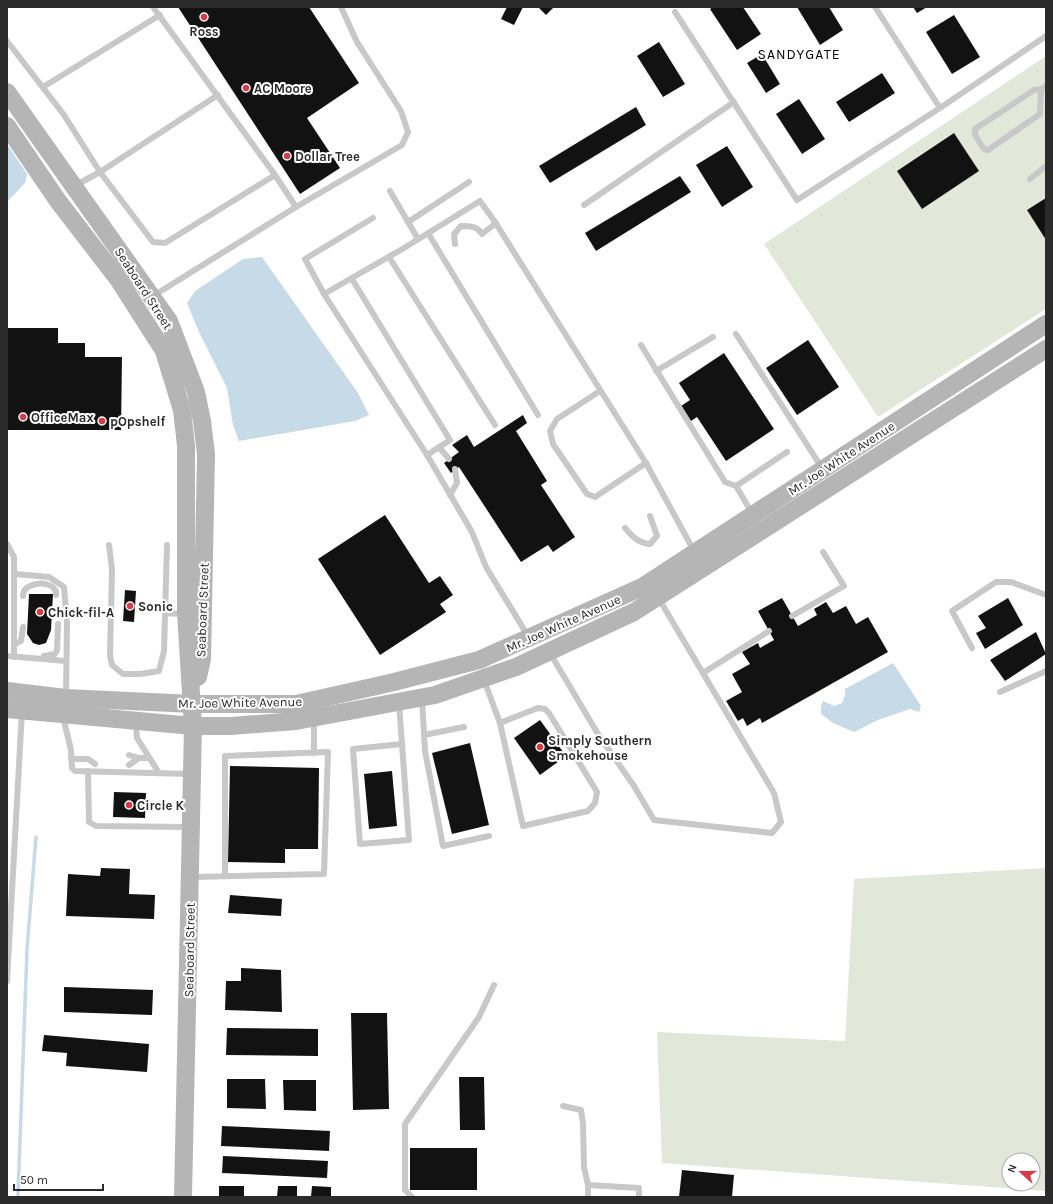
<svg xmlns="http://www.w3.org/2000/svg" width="1053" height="1204" viewBox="0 0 1053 1204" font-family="Karla,sans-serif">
<rect width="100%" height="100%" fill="#fff"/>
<g fill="#e1e8da" fill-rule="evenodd">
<path d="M 1046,56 L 1046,309 L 878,417 L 764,244 Z"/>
<path d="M 1046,868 L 1046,1191 L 662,1163 L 657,1032 L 845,1041 L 854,879 ZM 1009,1160 L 1033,1160 L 1033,1184 L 1009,1184 Z"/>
</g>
<g fill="#c7dae7">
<path d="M 7,144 L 27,174 L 25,183 L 7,202 Z"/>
<path d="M 262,257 L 358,393 L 369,415 L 355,421 L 239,441 L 233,425 L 227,388 L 199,332 L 187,303 L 195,291 L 243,259 Z"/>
<path d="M 893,663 L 921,706 L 919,712 L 910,709 L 878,720 L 854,732 L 833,723 L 821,714 L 821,707 L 823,701 L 834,706 L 842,703 L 845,695 L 845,689 Z"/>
</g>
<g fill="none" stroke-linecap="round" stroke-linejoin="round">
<path stroke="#c7dae7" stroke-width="3.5" d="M 18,1197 L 27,949 L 36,837"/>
</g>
<g fill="#121212">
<path d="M 178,7 L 309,7 L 359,83 L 307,118 L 340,168 L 300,194 Z"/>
<path d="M 507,7 L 523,7 L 514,25 L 501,19 Z"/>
<path d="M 538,7 L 554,7 L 546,15 Z"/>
<path d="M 713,7 L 743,7 L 761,34 L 737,50 L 710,9 Z"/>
<path d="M 797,7 L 829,7 L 843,30 L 820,45 Z"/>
<path d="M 913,7 L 927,7 L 917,13 Z"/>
<path d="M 954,15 L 980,57 L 952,74 L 926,32 Z"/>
<path d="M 659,42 L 685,84 L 663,97 L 637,56 Z"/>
<path d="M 762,54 L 780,84 L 766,93 L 747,63 Z"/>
<path d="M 882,73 L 895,93 L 849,122 L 836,102 Z"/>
<path d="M 799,99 L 825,139 L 802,154 L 776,114 Z"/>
<path d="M 636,107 L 646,125 L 550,183 L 539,166 Z"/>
<path d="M 954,133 L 979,171 L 922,209 L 897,171 Z"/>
<path d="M 727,146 L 753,187 L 722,207 L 696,165 Z"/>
<path d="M 680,176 L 691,192 L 596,251 L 585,233 Z"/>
<path d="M 1046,198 L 1046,240 L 1027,210 Z"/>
<path d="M 7,328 L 58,328 L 58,343 L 85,343 L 85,357 L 122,357 L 121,430 L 7,430 Z"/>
<path d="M 808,340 L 839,387 L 797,415 L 766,368 Z"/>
<path d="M 724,353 L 774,429 L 726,461 L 697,417 L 691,421 L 681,406 L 690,400 L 679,383 Z"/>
<path d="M 523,415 L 527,423 L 516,431 L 547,481 L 541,485 L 575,537 L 553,552 L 548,545 L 521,562 L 459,467 L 451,473 L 444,463 L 459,452 L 452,445 L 467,435 L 474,447 Z"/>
<path d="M 385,515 L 429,583 L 440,576 L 453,595 L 440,604 L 446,612 L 380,655 L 318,559 Z"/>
<path d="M 125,590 L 136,591 L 134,622 L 123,621 Z"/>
<path d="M 29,594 L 53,594 L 51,630 L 46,643 L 39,645 L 33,643 L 27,634 Z"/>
<path d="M 782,598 L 798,626 L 817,615 L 814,609 L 826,602 L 833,613 L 846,606 L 856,624 L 868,617 L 888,652 L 762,723 L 760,718 L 747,726 L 743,718 L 738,721 L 726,701 L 742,692 L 732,674 L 750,664 L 742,652 L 758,643 L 760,648 L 774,640 L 758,611 Z"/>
<path d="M 1008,598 L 1023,625 L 985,649 L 976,633 L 986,628 L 978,616 Z"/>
<path d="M 1036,632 L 1046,654 L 1005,681 L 990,660 Z"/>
<path d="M 540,720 L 566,756 L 540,775 L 514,738 Z"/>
<path d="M 470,743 L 489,825 L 452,834 L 432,753 Z"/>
<path d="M 230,766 L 319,768 L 318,849 L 285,849 L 285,863 L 228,862 Z"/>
<path d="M 392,771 L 397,826 L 369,829 L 364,774 Z"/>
<path d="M 114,792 L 146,793 L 145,818 L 113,817 Z"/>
<path d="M 101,868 L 130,869 L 129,894 L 155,895 L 154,919 L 66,916 L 68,874 L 100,876 Z"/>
<path d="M 230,895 L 282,899 L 281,916 L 228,913 Z"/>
<path d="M 241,968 L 281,970 L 282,1012 L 225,1010 L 226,981 L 241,981 Z"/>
<path d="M 64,987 L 153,990 L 152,1015 L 64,1012 Z"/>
<path d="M 351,1013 L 387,1013 L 389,1109 L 353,1110 Z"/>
<path d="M 227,1028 L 318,1029 L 318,1056 L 226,1055 Z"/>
<path d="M 44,1035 L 149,1044 L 147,1072 L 66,1066 L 67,1053 L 42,1051 Z"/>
<path d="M 459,1077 L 484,1077 L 485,1130 L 460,1130 Z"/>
<path d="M 227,1079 L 265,1079 L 266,1109 L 227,1108 Z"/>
<path d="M 283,1080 L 316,1080 L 316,1111 L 284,1110 Z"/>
<path d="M 222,1126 L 330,1131 L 329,1151 L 221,1146 Z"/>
<rect x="410" y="1148" width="67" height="42"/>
<path d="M 223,1156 L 328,1161 L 327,1178 L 222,1173 Z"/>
<path d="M 682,1170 L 734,1175 L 732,1197 L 679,1197 Z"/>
<rect x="219" y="1186" width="25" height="11"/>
<path d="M 278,1186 L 297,1186 L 297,1197 L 277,1197 Z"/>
<path d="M 312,1186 L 331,1187 L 331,1197 L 311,1197 Z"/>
</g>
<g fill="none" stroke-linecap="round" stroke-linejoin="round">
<g stroke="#c8c8c8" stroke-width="6">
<path d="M 153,7 L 275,175 L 296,207"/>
<path d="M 875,7 L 940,108"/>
<path d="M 675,12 L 797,200 L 940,108 L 1046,36"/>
<path d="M 7,41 L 64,115 L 100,172 L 153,242 L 165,243 L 275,175"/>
<path d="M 43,87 L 160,15"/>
<path d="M 1041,89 L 1040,114 L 988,150 L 984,149 L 975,135 L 975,129 L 1034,90 L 1041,89 L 1046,86"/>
<path d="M 1030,179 L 1046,166"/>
<path d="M 76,185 L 100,172 L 218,95"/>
<path d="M 390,191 L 418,239"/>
<path d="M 584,205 L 734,102"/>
<path d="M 373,218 L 305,259 L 324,294 L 404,248 L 480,201 L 495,222 L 646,463 L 694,551"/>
<path d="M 408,222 L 469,182"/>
<path d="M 428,233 L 538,415"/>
<path d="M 455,244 L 454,234 L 461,226 C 470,226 477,226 482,234 L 496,223"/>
<path d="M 389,257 L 495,425"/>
<path d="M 352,279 L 450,440 L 427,455"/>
<path d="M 324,294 L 427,455 L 472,532 L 486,567 L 528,636"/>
<path d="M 153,296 L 296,207 L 402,145 L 408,132 L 401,111 L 357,42 L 341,7"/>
<path d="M 736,334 L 822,468"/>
<path d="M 641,345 L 725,482 L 736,486"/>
<path d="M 656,371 L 713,337"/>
<path d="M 600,391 L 557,419 L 550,431 L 553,444 L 587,494 L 595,497 L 646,463"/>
<path d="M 439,447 L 449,459"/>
<path d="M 450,495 L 457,483 L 455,469"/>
<path d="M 752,513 L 736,486 L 787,452"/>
<path d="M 625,528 C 633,537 638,543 650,544 L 657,536 L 650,516"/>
<path d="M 7,544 L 14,557 L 14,657"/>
<path d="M 109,545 L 112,569 L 110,656 L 112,665 L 123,674 L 140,674 L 159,671 L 164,651 L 167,545"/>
<path d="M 15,574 L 49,577 L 64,587 L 67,623 L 66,697"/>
<path d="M 23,596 C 23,584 42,581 51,586 C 52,586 55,590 56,591 L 56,595"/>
<path d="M 165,613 L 182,614 L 185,613"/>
<path d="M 792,616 L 844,586 L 823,552"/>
<path d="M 14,645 L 21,641 L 23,627"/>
<path d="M 972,648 L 952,611 L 996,582 L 1011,582 L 1046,595"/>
<path d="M 550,653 L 598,734 L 634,786 L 654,820 L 772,833 L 781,822 L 774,793 L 659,599"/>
<path d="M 7,656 L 66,661"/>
<path d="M 44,656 L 55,654 L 57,650 L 58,624"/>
<path d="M 703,673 L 769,631"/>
<path d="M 484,680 L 500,723 L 523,826 L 588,811 L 595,803 L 597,792 L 549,713 L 545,709 L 538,708 L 500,723"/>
<path d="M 1000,692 L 1046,671"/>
<path d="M 422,699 L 425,751 L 443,846 L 489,836"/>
<path d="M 399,703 L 409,840 L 360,844 L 353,749 L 402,744"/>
<path d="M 63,717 L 71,750 L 72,768 L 75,771 L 190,774"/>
<path d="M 314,719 L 314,753"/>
<path d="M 136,723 L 137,738 L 159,773"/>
<path d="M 424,735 L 464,727"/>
<path d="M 129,755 L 139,758 L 149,758"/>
<path d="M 71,759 L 88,759 L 95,764"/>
<path d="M 129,765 L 139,758"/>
<path d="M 88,771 L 89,822 L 96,826 L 189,827"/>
<path d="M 192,877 L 324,874 L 328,752 L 225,756 L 225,876"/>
<path d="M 7,981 L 22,711"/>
<path d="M 563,1106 L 581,1110 L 583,1124 L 584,1167 L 588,1185"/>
<path d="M 412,1197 L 405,1190 L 405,1124 L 479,1017 L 494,985"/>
<path d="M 588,1197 L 588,1185 L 639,1188 L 639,1197"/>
</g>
<g stroke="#b5b5b5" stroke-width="18">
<path d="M 7,92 L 169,321 L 196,392 L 202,421 L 206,454 L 202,659 L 198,677"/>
<path d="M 7,126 L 58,201 L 118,279 L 164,351 L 182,410 L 186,446 L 186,613 L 193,726 L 183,1197"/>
<path d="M 7,691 L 66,698 L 193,704 L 296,704 L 390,683 L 479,660 L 642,587 L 1046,324"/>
<path d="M 7,709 L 193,726 L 231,726 L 296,721 L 435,695 L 516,667 L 634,612 L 1046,349"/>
</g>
</g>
<g fill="#d43c47" stroke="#fff" stroke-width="1.5">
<circle cx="204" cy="17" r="4"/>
<circle cx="246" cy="88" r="4"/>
<circle cx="287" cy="156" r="4"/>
<circle cx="23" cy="417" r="4"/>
<circle cx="102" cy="421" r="4"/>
<circle cx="130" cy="606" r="4"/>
<circle cx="40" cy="612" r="4"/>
<circle cx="540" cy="747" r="4"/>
<circle cx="129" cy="805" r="4"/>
</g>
<g text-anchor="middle" stroke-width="4" stroke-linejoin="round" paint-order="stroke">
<g font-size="13" font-weight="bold" fill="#2b2b2b" stroke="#fff" text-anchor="start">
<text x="204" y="36" text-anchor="middle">Ross</text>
<text x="254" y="93">AC Moore</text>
<text x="295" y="161">Dollar Tree</text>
<text x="31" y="422">OfficeMax</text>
<text x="110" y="426">pOpshelf</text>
<text x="138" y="611">Sonic</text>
<text x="48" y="617">Chick-fil-A</text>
<text x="548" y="745">Simply Southern<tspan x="548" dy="15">Smokehouse</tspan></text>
<text x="137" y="810">Circle K</text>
</g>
<g font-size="13" fill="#2b2b2b" stroke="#fff">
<text transform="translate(144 288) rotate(57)" y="5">Seaboard Street</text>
<text transform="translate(841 458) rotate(-33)" y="5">Mr. Joe White Avenue</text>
<text transform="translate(202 610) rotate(-88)" y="5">Seaboard Street</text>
<text transform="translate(563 623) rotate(-24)" y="5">Mr. Joe White Avenue</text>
<text transform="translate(240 702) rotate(-1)" y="5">Mr. Joe White Avenue</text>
<text transform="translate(189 950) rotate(-89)" y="5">Seaboard Street</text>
</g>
<g font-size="14" letter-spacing="1" fill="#000" stroke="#fff">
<text x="799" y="59">SANDYGATE</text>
</g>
</g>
<rect width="1053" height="1204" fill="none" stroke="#2b2b2b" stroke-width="16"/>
<g transform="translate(1021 1172) rotate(291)"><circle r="19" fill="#ffffff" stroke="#aaaaaa"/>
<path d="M0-3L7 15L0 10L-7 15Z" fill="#d43c47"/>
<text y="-6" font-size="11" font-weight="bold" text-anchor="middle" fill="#2b2b2b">N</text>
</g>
<path d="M14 1184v6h89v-6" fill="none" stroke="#2b2b2b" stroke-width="2"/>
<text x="20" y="1184" font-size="12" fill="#2b2b2b" stroke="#ffffff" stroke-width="3" paint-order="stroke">50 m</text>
</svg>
